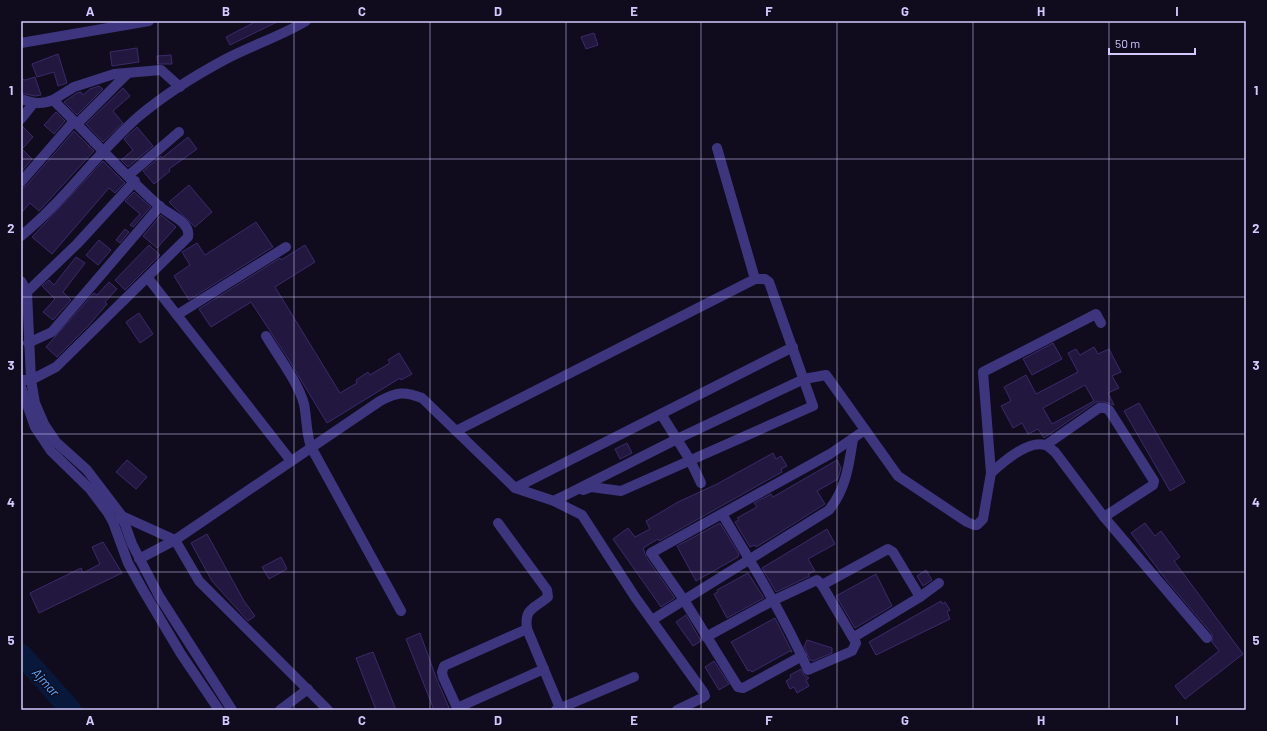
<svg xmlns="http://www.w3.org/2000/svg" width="1267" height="731" viewBox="0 0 1267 731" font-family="Barlow,sans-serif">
<rect width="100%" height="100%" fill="#100c1e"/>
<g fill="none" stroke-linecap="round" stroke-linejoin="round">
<path stroke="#08183b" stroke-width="21" d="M 21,654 L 71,710"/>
</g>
<g fill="#22183f" stroke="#3a2a6b" fill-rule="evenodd">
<path d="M 257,21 L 279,21 L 230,45 L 226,37 Z"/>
<path d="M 594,33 L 598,45 L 586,49 L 581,37 Z"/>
<path d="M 137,48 L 139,62 L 112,66 L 110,52 Z"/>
<path d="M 58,54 L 67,83 L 58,86 L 54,72 L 37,77 L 32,64 Z"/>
<path d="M 171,55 L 172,64 L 158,64 L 157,56 Z"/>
<path d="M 35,77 L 41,95 L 35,96 L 21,93 L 21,79 L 25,80 Z"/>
<path d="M 99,86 L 103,89 L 77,115 L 64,102 L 77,93 L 81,92 L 83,95 L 90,89 Z"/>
<path d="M 123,88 L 130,96 L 113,111 L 123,123 L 103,142 L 86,124 Z"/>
<path d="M 56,112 L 65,121 L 54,134 L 44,125 Z"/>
<path d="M 21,125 L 33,137 L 22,149 L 32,159 L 21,172 Z"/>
<path d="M 137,127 L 153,146 L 128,167 L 121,160 L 133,150 L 124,139 Z"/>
<path d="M 74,131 L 94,151 L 39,211 L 30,203 L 21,213 L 21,189 L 26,186 Z"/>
<path d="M 188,137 L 197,149 L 169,169 L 170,171 L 154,184 L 143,171 L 161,156 L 162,158 Z"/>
<path d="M 103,161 L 125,183 L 115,193 L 109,188 L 52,254 L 32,237 Z"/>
<path d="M 189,185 L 212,212 L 195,227 L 169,202 Z"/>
<path d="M 134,192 L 151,207 L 133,227 L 130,225 L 140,214 L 125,201 Z"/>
<path d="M 161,215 L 176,227 L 157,248 L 143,236 Z"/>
<path d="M 256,222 L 273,247 L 189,300 L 174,276 L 190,265 L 182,252 L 197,243 L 205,255 Z"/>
<path d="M 125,229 L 129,232 L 120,243 L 116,240 Z"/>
<path d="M 99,240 L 111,250 L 98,265 L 86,255 Z"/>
<path d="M 149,245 L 160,255 L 125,290 L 115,280 Z"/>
<path d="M 305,245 L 315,262 L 275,287 L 340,393 L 357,383 L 356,380 L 368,372 L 370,375 L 390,363 L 388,360 L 399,353 L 412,374 L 401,380 L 400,378 L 327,423 L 287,357 L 251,302 L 211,327 L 199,309 L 280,258 L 281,260 Z"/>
<path d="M 76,257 L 85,263 L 63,292 L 71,300 L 53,320 L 43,312 L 55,299 L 42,286 L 49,280 L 54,285 Z"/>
<path d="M 109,282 L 117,289 L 105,302 L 107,304 L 89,325 L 57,357 L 46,347 L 94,293 L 97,295 Z"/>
<path d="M 139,313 L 153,334 L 140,343 L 126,322 Z"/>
<path d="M 1053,343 L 1062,359 L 1032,375 L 1023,359 Z"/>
<path d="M 1094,347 L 1098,354 L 1109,349 L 1121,372 L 1112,376 L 1119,388 L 1108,393 L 1114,405 L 1105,402 L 1096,402 L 1044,438 L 1038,429 L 1028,434 L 1022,423 L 1013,428 L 1001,406 L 1011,401 L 1004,387 L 1026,375 L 1036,394 L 1078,372 L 1068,353 L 1076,349 L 1080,355 ZM 1085,385 L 1094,401 L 1052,424 L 1043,408 Z"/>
<path d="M 1139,403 L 1185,482 L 1170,491 L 1124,411 Z"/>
<path d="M 627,443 L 632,453 L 620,459 L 615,449 Z"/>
<path d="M 773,453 L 776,459 L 781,456 L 787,466 L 781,469 L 782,472 L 659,541 L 658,539 L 643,548 L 646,557 L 675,598 L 661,607 L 613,539 L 628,528 L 635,537 L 650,529 L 646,521 L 678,502 L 717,484 Z"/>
<path d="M 127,460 L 147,477 L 136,489 L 116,472 Z"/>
<path d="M 837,460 L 841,468 L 838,479 L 817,491 L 825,504 L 771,538 L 756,547 L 755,545 L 750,547 L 735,522 L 739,520 L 737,518 L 757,507 L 754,503 L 771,494 L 773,497 Z"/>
<path d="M 720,523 L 739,554 L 738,557 L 696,581 L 677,546 Z"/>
<path d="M 1145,523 L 1155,536 L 1161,531 L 1180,557 L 1174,561 L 1243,654 L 1185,699 L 1175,686 L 1219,651 L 1212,642 L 1212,634 L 1167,581 L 1131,533 Z"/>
<path d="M 827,529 L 835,544 L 808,559 L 815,571 L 808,574 L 810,576 L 776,592 L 762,568 Z"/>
<path d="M 207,534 L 244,601 L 255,616 L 248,621 L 212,581 L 191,543 Z"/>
<path d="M 103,542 L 122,573 L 39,613 L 30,593 L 81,568 L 83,573 L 100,564 L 92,547 Z"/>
<path d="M 281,557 L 287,569 L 269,579 L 262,567 Z"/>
<path d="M 926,570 L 932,580 L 923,586 L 917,576 Z"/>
<path d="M 748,573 L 764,598 L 727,618 L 714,594 L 718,592 L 717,590 Z"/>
<path d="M 876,574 L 892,606 L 855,628 L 836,596 Z"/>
<path d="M 941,601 L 942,604 L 945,602 L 950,610 L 947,612 L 950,619 L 876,655 L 869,642 Z"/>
<path d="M 686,615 L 701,641 L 693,646 L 676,622 Z"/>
<path d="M 775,618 L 792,652 L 790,651 L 752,672 L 750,670 L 748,671 L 731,642 Z"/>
<path d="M 420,633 L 437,680 L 450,710 L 434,710 L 406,639 Z"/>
<path d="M 807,640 L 832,648 L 832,653 L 813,661 L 810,660 L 804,647 Z"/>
<path d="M 373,652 L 396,710 L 376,710 L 356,658 Z"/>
<path d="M 714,661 L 729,684 L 719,690 L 705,667 Z"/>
<path d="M 801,669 L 804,675 L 809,678 L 806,680 L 809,686 L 797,693 L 794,687 L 790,689 L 786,681 L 791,678 L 790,675 Z"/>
</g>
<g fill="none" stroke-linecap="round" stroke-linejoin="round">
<g stroke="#3d367e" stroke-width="10">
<path d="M 21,43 L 149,21"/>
<path d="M 21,99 C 34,103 40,105 53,100 C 89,135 122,173 159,206 C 170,215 191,222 188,237 L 56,367 L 31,380 L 21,380"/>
<path d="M 53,100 L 74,87 L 114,74 L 161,70 L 180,87"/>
<path d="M 21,119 L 33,104"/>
<path d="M 77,124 L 128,73"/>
<path d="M 717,148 L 755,279"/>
<path d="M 129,175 L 179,132"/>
<path d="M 21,182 L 74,121"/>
<path d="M 21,236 C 64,201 96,154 138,117 C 164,95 196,75 226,59 C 253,45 281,36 306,21"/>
<path d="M 148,278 L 291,461"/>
<path d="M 21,281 L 27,292 L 31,380 L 35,403 L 44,424 L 56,442 L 87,470 L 122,516 L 132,544 L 159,596 L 232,710"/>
<path d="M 27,292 L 77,244 L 135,181"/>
<path d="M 177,315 L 286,247"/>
<path d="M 266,336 C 278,356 298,382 304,404 C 307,419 306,433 311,447 L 401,611"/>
<path d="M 28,343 L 52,332 L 160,206"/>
<path d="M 21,387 L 35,427 L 51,451 L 90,489 L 108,513 L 113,522 L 128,563 L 143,590 L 181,654 L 219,710"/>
<path d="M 661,414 L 690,460 L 701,483"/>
<path d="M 456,431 L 755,279 L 765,279 L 769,282 L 813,406 L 621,491 L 591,487 L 583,490"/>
<path d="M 1046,445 L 1099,408 L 1105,408 L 1109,410 L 1154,481 L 1153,485 L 1104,517"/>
<path d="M 991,473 C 1003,462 1028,440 1045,445 C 1049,446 1052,450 1055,452 L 1104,517 L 1207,638"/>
<path d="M 515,488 L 554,501 L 560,498"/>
<path d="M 119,519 L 122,516 L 175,540 L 199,581 L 328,710"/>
<path d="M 139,559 L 175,540 L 380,401 C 397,392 404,391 422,398 L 515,488 L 793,347"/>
<path d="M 822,585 L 888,549 L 893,552 L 920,597"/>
<path d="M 652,620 L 829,510 C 846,489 849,465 853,439"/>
<path d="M 527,629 L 560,708"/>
<path d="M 706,637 L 772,601 L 817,580 L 822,585 L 856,643 L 852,651 L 808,670 C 784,616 753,565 722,514"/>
<path d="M 854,637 L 920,597 L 939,583"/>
<path d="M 802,656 L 747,686 L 743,688 L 738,687 L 684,600 L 651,553 L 830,454 L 865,430"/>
<path d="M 457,708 L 544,669"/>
<path d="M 280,710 L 308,689"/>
<path d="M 458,710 L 443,677 L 442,672 L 444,666 L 527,629 C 524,608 534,609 548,597 L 547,590 L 498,523"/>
<path d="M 556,710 L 634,677"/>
<path d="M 677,710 L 702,698 L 705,696 L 704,693 L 635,597 L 582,515 L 554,501 L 677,439 L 804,379 L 826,375 L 898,476 L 967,522 L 974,525 L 977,525 L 983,519 L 991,473 L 983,372 L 1096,314 L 1101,323"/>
</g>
</g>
<path fill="none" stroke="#d2c9ff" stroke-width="1" stroke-opacity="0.55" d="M 158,21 L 158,710M 294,21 L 294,710M 430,21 L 430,710M 566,21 L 566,710M 701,21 L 701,710M 837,21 L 837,710M 973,21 L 973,710M 1109,21 L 1109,710M 21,159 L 1246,159M 21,297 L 1246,297M 21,434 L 1246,434M 21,572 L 1246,572"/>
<g text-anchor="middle" stroke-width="3" stroke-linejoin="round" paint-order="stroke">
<g font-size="13" font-style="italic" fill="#57a8ff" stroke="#100c1e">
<text transform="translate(46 682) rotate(48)" y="5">Ajmar</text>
</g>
</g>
<rect width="1267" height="731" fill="none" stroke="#100c1e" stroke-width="44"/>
<path d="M1109 48v6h86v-6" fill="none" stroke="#d2c9ff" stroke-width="2"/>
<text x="1115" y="48" font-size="12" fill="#d2c9ff" stroke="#100c1e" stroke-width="3" paint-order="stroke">50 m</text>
<rect x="22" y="22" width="1223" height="687" fill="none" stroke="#d2c9ff" stroke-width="1.5"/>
<g font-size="13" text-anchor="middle" font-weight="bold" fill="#d2c9ff">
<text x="90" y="16">A</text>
<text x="226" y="16">B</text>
<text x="362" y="16">C</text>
<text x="498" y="16">D</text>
<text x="634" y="16">E</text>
<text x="769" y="16">F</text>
<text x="905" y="16">G</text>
<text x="1041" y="16">H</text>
<text x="1177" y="16">I</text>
<text x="11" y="95">1</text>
<text x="1256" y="95">1</text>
<text x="11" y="233">2</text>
<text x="1256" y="233">2</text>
<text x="11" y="370">3</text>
<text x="1256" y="370">3</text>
<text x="11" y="507">4</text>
<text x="1256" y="507">4</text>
<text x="11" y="645">5</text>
<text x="1256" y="645">5</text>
<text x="90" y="725">A</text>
<text x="226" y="725">B</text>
<text x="362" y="725">C</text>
<text x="498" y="725">D</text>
<text x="634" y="725">E</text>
<text x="769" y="725">F</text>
<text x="905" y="725">G</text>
<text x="1041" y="725">H</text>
<text x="1177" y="725">I</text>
</g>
</svg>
